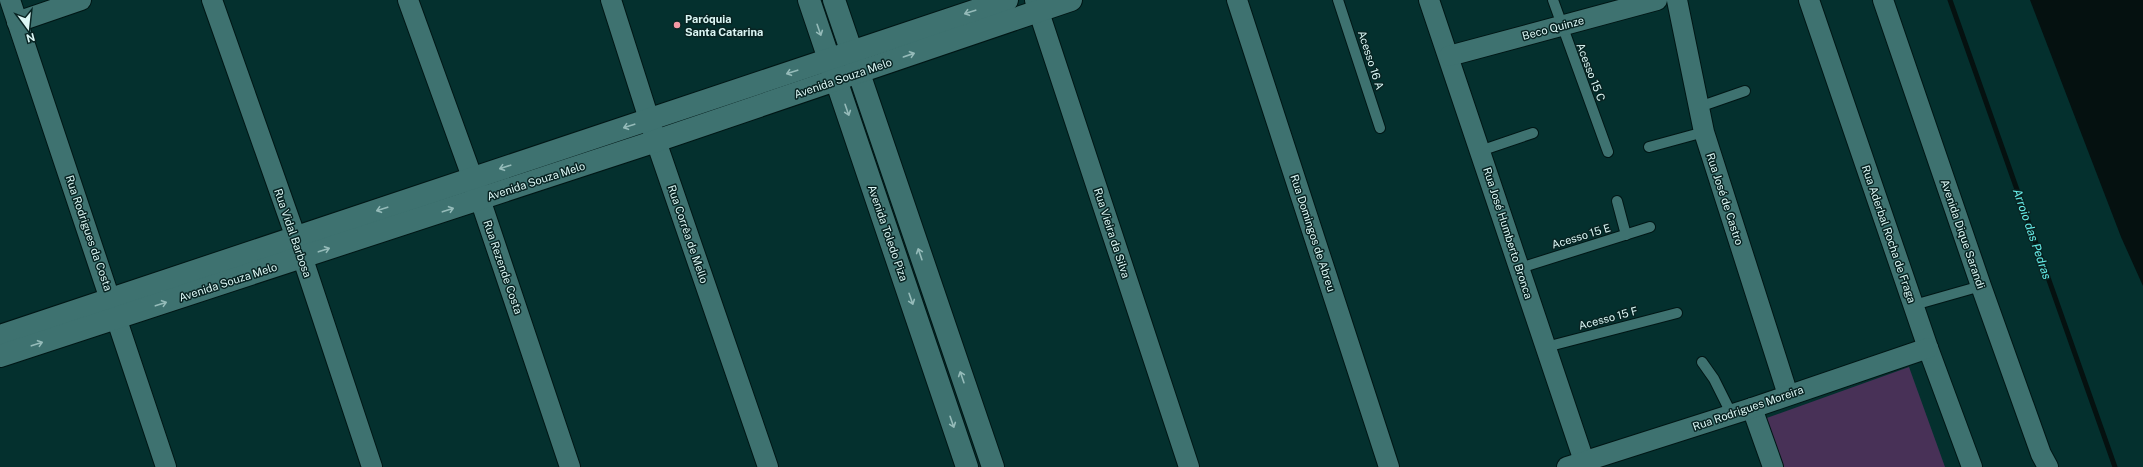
<svg xmlns="http://www.w3.org/2000/svg" width="2143" height="467" viewBox="0 0 2143 467" font-family="'Public Sans',sans-serif">
<rect width="100%" height="100%" fill="#04302e"/>
<path fill="#483157" d="M 1909,367 L 1945,467 L 1778,467 L 1761,420 Z"/>
<path fill="#051110" d="M 2030,0 L 2143,0 L 2143,286 L 2121,237 Z"/>
<g fill="none" stroke-linecap="round" stroke-linejoin="round">
<path stroke="#051110" stroke-width="5" d="M 1950,0 L 2115,467"/>
<g stroke="#001615" stroke-width="12">
<g id="lane">
<path d="M 1338,0 L 1380,128"/>
<path d="M 1553,0 L 1608,152"/>
<path d="M 1699,107 L 1745,91"/>
<path d="M 1649,147 L 1704,132"/>
<path d="M 1480,151 L 1533,133"/>
<path d="M 1617,201 L 1626,235"/>
<path d="M 1520,268 L 1650,227"/>
<path d="M 1914,305 L 1981,286"/>
<path d="M 1546,347 L 1677,313"/>
<path d="M 1702,362 L 1714,379 L 1732,415"/>
</g>
</g>
<g stroke="#001615" stroke-width="22">
<g id="street">
<path d="M 10,0 L 166,467"/>
<path d="M 212,0 L 296,238 L 372,467"/>
<path d="M 408,0 L 480,199 L 570,467"/>
<path d="M 611,0 L 656,141 L 768,467"/>
<path d="M 1035,0 L 1189,467"/>
<path d="M 1237,0 L 1389,467"/>
<path d="M 1429,0 L 1586,467"/>
<path d="M 1677,0 L 1704,132 L 1788,395"/>
<path d="M 1809,0 L 1928,348 L 1972,467"/>
<path d="M 1883,0 L 1981,286 L 2041,454 L 2048,467"/>
<path d="M 17,22 L 81,0"/>
<path d="M 1449,56 L 1657,0"/>
<path d="M 1752,408 L 1773,467"/>
<path d="M 1567,467 L 1752,408 L 1928,348"/>
</g>
</g>
<g stroke="#001615" stroke-width="24">
<g id="secondary">
<path d="M 809,0 L 967,467"/>
<path d="M 834,0 L 993,467"/>
<path d="M 0,336 L 1007,0"/>
<path d="M 0,356 L 656,141 L 1071,0"/>
</g>
</g>
<use href="#lane" stroke="#3e7270" stroke-width="10"/>
<use href="#street" stroke="#3e7270" stroke-width="20"/>
<use href="#secondary" stroke="#3e7270" stroke-width="22"/>
</g>
<defs><path id="oneway-shaft" d="M-6 0H5M1.5-3L5.5 0L1.5 3" fill="none" stroke-width="1.6" stroke-linecap="round" stroke-linejoin="round"/></defs>
<g stroke="#95bbb9">
<use href="#oneway-shaft" transform="translate(970 12) rotate(162)"/>
<use href="#oneway-shaft" transform="translate(819 30) rotate(71)"/>
<use href="#oneway-shaft" transform="translate(909 55) rotate(-19)"/>
<use href="#oneway-shaft" transform="translate(792 72) rotate(162)"/>
<use href="#oneway-shaft" transform="translate(847 110) rotate(71)"/>
<use href="#oneway-shaft" transform="translate(629 126) rotate(162)"/>
<use href="#oneway-shaft" transform="translate(505 167) rotate(162)"/>
<use href="#oneway-shaft" transform="translate(382 209) rotate(162)"/>
<use href="#oneway-shaft" transform="translate(448 210) rotate(-18)"/>
<use href="#oneway-shaft" transform="translate(324 250) rotate(-18)"/>
<use href="#oneway-shaft" transform="translate(920 254) rotate(-109)"/>
<use href="#oneway-shaft" transform="translate(911 299) rotate(71)"/>
<use href="#oneway-shaft" transform="translate(161 304) rotate(-18)"/>
<use href="#oneway-shaft" transform="translate(37 344) rotate(-18)"/>
<use href="#oneway-shaft" transform="translate(962 377) rotate(-109)"/>
<use href="#oneway-shaft" transform="translate(952 422) rotate(71)"/>
</g>
<circle fill="#f49aa5" stroke="#082423" stroke-width="1.5" cx="677" cy="25" r="4"/>
<g text-anchor="middle" stroke-width="3" stroke-linejoin="round" paint-order="stroke">
<g font-size="11" font-weight="bold" fill="#dcf7f5" stroke="#082423" text-anchor="start">
<text x="685" y="23">Paróquia<tspan x="685" dy="13">Santa Catarina</tspan></text>
</g>
<g font-size="11" fill="#dcf7f5" stroke="#082423">
<text transform="translate(1553 28) rotate(-15)" y="4">Beco Quinze</text>
<text transform="translate(1371 60) rotate(72)" y="4">Acesso 16 A</text>
<text transform="translate(1591 72) rotate(69)" y="4">Acesso 15 C</text>
<text transform="translate(843 78) rotate(-19)" y="4">Avenida Souza Melo</text>
<text transform="translate(536 181) rotate(-18)" y="4">Avenida Souza Melo</text>
<text transform="translate(1725 199) rotate(72)" y="4">Rua José de Castro</text>
<text transform="translate(89 233) rotate(71)" y="4">Rua Rodrigues da Costa</text>
<text transform="translate(293 233) rotate(71)" y="4">Rua Vidal Barbosa</text>
<text transform="translate(888 233) rotate(71)" y="4">Avenida Toledo Piza</text>
<text transform="translate(1112 233) rotate(72)" y="4">Rua Vieira da Silva</text>
<text transform="translate(1313 233) rotate(72)" y="4">Rua Domingos de Abreu</text>
<text transform="translate(1508 233) rotate(72)" y="4">Rua José Humberto Bronca</text>
<text transform="translate(688 234) rotate(71)" y="4">Rua Corrêa de Mello</text>
<text transform="translate(1889 234) rotate(71)" y="4">Rua Aderbal Rocha de Fraga</text>
<text transform="translate(1963 234) rotate(71)" y="4">Avenida Dique Sarandi</text>
<text transform="translate(1581 236) rotate(-17)" y="4">Acesso 15 E</text>
<text transform="translate(503 267) rotate(71)" y="4">Rua Rezende Costa</text>
<text transform="translate(228 282) rotate(-18)" y="4">Avenida Souza Melo</text>
<text transform="translate(1608 318) rotate(-15)" y="4">Acesso 15 F</text>
<text transform="translate(1748 408) rotate(-19)" y="4">Rua Rodrigues Moreira</text>
</g>
<g font-size="12" font-style="italic" fill="#66eee9" stroke="#082423">
<text transform="translate(2032 234) rotate(71)" y="4">Arroio das Pedras</text>
</g>
</g>
<g transform="translate(28 28) rotate(165)" stroke="#082423" stroke-width="3" paint-order="stroke">
<path d="M0-3L7 15L0 10L-7 15Z" fill="#dcf7f5"/>
<text y="-6" font-size="11" font-weight="bold" text-anchor="middle" fill="#dcf7f5">N</text>
</g>
</svg>
